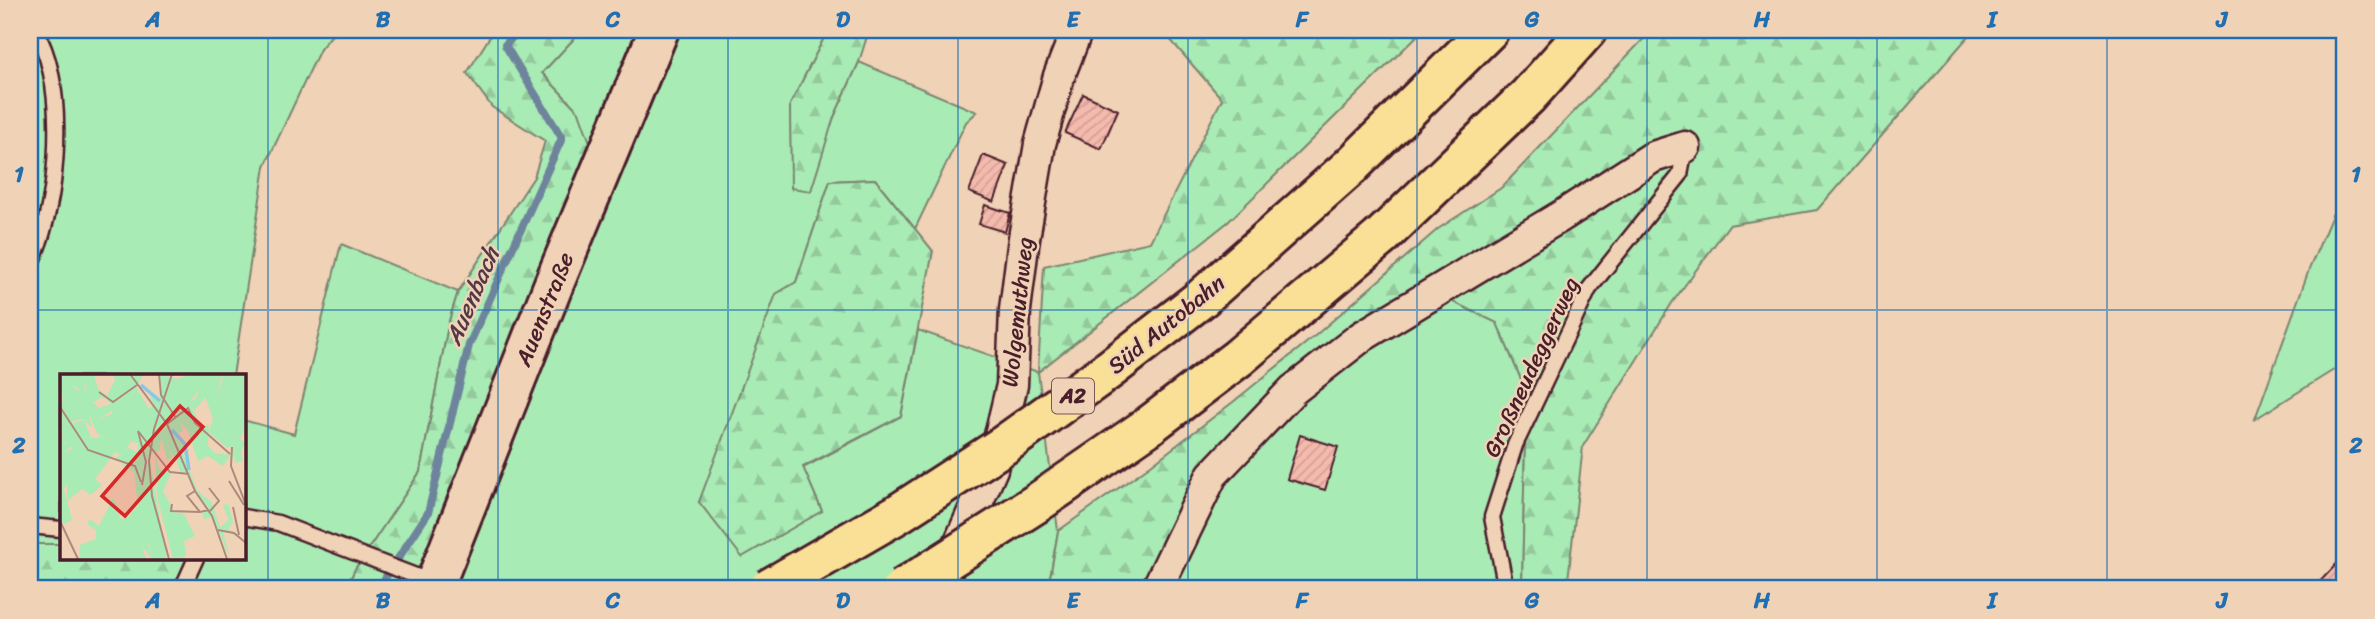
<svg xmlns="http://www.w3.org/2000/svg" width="2375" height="619" viewBox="0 0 2375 619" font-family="Sriracha,sans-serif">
<defs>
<pattern id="forest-firs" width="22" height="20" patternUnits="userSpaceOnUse" patternTransform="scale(1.75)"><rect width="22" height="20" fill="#a9ebb5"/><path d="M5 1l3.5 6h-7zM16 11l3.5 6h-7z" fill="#93c99c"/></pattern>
<pattern id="building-hatch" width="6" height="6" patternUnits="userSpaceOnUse" patternTransform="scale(1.75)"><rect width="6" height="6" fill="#f4baad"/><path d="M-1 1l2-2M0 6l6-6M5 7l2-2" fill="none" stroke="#d39f95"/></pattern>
</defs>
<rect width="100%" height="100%" fill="#f0d2b6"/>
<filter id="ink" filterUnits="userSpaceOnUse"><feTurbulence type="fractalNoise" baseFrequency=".0143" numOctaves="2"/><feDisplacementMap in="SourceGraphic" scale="14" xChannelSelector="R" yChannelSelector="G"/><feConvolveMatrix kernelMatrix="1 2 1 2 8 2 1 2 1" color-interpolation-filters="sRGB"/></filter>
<g filter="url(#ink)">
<g fill="#a9ebb5" stroke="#7a8570" stroke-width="2">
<path d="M 30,30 L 336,30 L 320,49 L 265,166 L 233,376 L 61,376 L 61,544 L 30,544 Z"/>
<path d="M 582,30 L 828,30 L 790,105 L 792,188 L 834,117 L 859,62 L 977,112 L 966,122 L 915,229 L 875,179 L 830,181 L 796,282 L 699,502 L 822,511 L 803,468 L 901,416 L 918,330 L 1038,372 L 1058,531 L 1048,589 L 403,589 L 436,555 L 579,112 L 542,73 Z"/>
<path d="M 2345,185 L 2345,363 L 2255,419 L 2310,267 Z"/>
<path d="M 341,244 L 458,292 L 449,321 L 420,472 L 355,569 L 346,589 L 188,589 L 196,558 L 243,558 L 243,420 L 294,434 Z"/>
<path d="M 1424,288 L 1497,322 L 1526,391 L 1522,589 L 1149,589 L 1209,469 Z"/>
</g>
<g fill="url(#forest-firs)" stroke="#7a8570" stroke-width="2">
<path d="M 494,30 L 582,30 L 542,73 L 579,112 L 593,151 L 436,555 L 403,589 L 346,589 L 355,569 L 420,472 L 449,321 L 458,292 L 534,177 L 545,141 L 492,107 L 467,73 Z"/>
<path d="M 828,30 L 869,30 L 859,62 L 834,117 L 811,191 L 791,188 L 790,105 Z"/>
<path d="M 1162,30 L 1423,30 L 1228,222 L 1038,372 L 1044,266 L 1150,242 L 1222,99 Z"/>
<path d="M 1652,30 L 1974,30 L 1817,210 L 1729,225 L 1672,303 L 1583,446 L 1567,589 L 1522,589 L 1526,391 L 1497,323 L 1424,288 L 1275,403 L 1148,589 L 1048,589 L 1058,531 L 1151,465 L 1233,402 L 1316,335 L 1438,229 L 1501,188 Z"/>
<path d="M 875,179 L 933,251 L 901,416 L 803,467 L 822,511 L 742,557 L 699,502 L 776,294 L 796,282 L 830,181 Z"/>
<path d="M 30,544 L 61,544 L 61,558 L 196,558 L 188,589 L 30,589 Z"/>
</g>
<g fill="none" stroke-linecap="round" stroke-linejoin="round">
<path stroke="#6e849c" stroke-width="8" d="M 378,589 L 428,513 L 469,345 L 562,138 L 505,45 L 519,30"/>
</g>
<g fill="url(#building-hatch)" stroke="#4a1f2b" stroke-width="2">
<path d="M 1083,94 L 1118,110 L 1101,149 L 1065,133 Z"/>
<path d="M 983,155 L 1008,165 L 994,202 L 969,192 Z"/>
<path d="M 985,205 L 1010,213 L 1005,232 L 979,224 Z"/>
<path d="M 1300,435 L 1338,447 L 1325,490 L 1287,479 Z"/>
<path d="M 2345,555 L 2345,589 L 2313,589 Z"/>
</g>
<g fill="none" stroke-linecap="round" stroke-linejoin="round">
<g stroke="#4a1f2b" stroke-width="19">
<g id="lane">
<path d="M 30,267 C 34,255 40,243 43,231 C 59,176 65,80 35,30"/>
<path d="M 243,517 L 278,523 L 434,583"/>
<path d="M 30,526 L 61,529"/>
<path d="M 182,589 L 196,558"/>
<path d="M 1506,589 L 1492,517 L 1515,445 L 1589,289 L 1680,175 L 1685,147"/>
</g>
</g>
<g stroke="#4a1f2b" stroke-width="35">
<g id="street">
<path d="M 939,589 L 992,469 L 1012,385 L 1015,310 L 1024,238 L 1040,144 L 1059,76 L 1077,30"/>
<path d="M 1157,589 L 1212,475 L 1293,390 L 1361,337 L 1563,215 L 1653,157 L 1685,147"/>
</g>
</g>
<g stroke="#4a1f2b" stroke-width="44">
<path id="secondary" d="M 433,589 L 553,286 L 659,30"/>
</g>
<g stroke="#4a1f2b" stroke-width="44">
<g id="highway">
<path d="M 1351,166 L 1489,30"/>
<path d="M 1381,237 L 1528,96 L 1587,30"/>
</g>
</g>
<use href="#lane" stroke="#f0d2b6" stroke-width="14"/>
<use href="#street" stroke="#f0d2b6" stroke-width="30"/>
<use href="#secondary" stroke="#f0d2b6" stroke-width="38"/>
<use href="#highway" stroke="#f9e096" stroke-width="38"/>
<g stroke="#4a1f2b" stroke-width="44" stroke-linecap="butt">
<g id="highway-bridge">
<path d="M 768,589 L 896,515 L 1004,445 L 1110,369 L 1202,298 L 1351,166"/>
<path d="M 902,589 L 1037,503 L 1146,428 L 1238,358 L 1381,237"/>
</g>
</g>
<use href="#highway-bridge" stroke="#f9e096" stroke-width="38"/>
</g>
</g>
<path fill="none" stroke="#1f6fb2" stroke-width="2" stroke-opacity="0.55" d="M 268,30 L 268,589M 498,30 L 498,589M 728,30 L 728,589M 958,30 L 958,589M 1188,30 L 1188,589M 1417,30 L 1417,589M 1647,30 L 1647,589M 1877,30 L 1877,589M 2107,30 L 2107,589M 30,310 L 2345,310"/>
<g text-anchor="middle" stroke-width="5" stroke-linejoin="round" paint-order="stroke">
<rect fill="#f0d2b6" stroke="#7c5555" stroke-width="2" x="1052" y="378.5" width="42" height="35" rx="5"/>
<g font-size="21" font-weight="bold" fill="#4a1f2b">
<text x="1073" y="403">A2</text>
</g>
<g font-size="23" fill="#4a1f2b" stroke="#f0d2b6">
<text transform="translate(544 309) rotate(-68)" y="8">Auenstraße</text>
<text transform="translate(1017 312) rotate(-84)" y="8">Wolgemuthweg</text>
<text transform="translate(1166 324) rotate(-39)" y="8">Süd Autobahn</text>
<text transform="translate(1531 367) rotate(-65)" y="8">Großneudeggerweg</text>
</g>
<g font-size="24" font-style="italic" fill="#533847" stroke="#f0d2b6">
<text transform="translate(472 296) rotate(-67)" y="8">Auenbach</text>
</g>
</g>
<g transform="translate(60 374)">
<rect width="186" height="186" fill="#f0d2b6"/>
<path d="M 0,0 L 34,0 L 38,15 L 47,22 L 55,6 L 53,0 L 84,0 L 76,13 L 89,35 L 94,31 L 90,25 L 93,21 L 107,37 L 137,116 L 152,129 L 160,153 L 169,146 L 163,132 L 168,129 L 173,148 L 168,155 L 179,163 L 163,157 L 170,185 L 153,143 L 144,145 L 142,137 L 149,135 L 135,117 L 129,100 L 120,98 L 116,85 L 109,77 L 112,83 L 107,86 L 101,63 L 100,76 L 86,83 L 82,98 L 55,85 L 69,74 L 78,79 L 78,69 L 65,57 L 44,63 L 37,59 L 29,40 L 39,45 L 52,40 L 51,30 L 45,24 L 26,24 L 25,7 L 4,7 L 20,18 L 17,36 L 3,30 ZM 129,0 L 147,0 L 148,4 L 129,29 ZM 162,0 L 157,22 L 165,46 L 162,48 L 175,63 L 173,72 L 167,74 L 149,58 L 153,45 L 145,22 ZM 170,0 L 185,0 L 185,54 L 174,47 L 163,25 ZM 131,32 L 140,51 L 149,51 L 148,72 L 155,79 L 170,81 L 163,92 L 148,82 L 138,87 L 128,57 L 120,48 L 123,57 L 117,60 L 111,53 L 108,39 ZM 0,33 L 8,39 L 2,45 L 13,49 L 24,46 L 31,64 L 54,63 L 50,74 L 56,77 L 35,105 L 42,111 L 31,121 L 22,115 L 7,127 L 7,106 L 20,89 L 5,79 L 13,74 L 3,67 ZM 53,124 L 60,137 L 59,151 L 39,152 ZM 118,138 L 124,140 L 135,162 L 124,167 L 126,181 L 121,185 L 115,183 L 111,144 ZM 81,164 L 88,169 L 92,185 L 82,172 L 86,185 L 65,185 L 65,180 Z" fill="#a9ebb5"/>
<path d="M 99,0 L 118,5 L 129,0 L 129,28 L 135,25 L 147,0 L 170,0 L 163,25 L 174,47 L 185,54 L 180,65 L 185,69 L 181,78 L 183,87 L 175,89 L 174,81 L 169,87 L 175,63 L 163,51 L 157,22 L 164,1 L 134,37 L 131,32 L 120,41 L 108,39 L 119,67 L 125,68 L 127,85 L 105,45 L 106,37 L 84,11 L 100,26 ZM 3,6 L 28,6 L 24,11 L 26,24 L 36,21 L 40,25 L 33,28 L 39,34 L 51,30 L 56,34 L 39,45 L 29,40 L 32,54 L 23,45 L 6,48 L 2,45 L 1,41 L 8,39 L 0,33 L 1,20 L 3,30 L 16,35 L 20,18 L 17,13 L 4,12 ZM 0,49 L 5,51 L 1,56 L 5,70 L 17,67 L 5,78 L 20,89 L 4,115 L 12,146 L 4,150 L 0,146 ZM 61,55 L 71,55 L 78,69 L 70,68 L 63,82 L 50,75 L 54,63 L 37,63 ZM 82,70 L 88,75 L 107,185 L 92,185 L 89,169 L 81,165 L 65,185 L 19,185 L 20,171 L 36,165 L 36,156 L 27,150 L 30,145 L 39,152 L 59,151 L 59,144 L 65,145 L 78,132 L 74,98 L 60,89 L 85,97 ZM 95,79 L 99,95 L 111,99 L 103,117 L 116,141 L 111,144 L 117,185 L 113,185 L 97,122 Z" fill="#a9ebb5"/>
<path fill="none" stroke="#86c8e7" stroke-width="3.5" d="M 81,11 L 100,27M 112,56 L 125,70 L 129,96"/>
<path fill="none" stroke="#ae8a7e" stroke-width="2" d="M 70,0 L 107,50 L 135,117 L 152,142 L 167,185M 99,0 L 101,21 L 116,44M 39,18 L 53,28 L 77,11M 0,33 L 28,76 L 75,92 L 81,108M 107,50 L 128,34 L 135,49 L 170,80M 172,73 L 171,92 L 186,131M 186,80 L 186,103M 169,107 L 184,131M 82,111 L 86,88 L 78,57 L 110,98 L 129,100M 149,114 L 159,127 L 150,137M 135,117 L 127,122 L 140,138 L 149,136M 112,130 L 111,137 L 140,138M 173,133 L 179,161M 0,147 L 18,185M 158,156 L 174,159 L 186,169M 109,185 L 92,122 L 89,87 L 94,55 L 112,0"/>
<path fill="#d62828" fill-opacity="0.15" stroke="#d62828" stroke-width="3.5" d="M 120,32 L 143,53 L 65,142 L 42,122 Z"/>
<rect width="186" height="186" fill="none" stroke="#4a1f2b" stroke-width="3.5"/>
</g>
<rect width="2375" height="619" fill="none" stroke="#f0d2b6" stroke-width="77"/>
<rect x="38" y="38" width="2298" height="542" fill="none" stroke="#1f6fb2" stroke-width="2.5"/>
<g font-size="23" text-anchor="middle" font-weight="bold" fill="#1f6fb2">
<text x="153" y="27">A</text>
<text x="383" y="27">B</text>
<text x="613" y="27">C</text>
<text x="843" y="27">D</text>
<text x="1073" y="27">E</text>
<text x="1302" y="27">F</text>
<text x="1532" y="27">G</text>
<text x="1762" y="27">H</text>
<text x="1992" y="27">I</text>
<text x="2222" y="27">J</text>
<text x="19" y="182">1</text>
<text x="2356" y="182">1</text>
<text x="19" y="453">2</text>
<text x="2356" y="453">2</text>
<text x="153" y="608">A</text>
<text x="383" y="608">B</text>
<text x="613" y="608">C</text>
<text x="843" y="608">D</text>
<text x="1073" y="608">E</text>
<text x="1302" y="608">F</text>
<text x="1532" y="608">G</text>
<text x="1762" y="608">H</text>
<text x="1992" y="608">I</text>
<text x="2222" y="608">J</text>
</g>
</svg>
